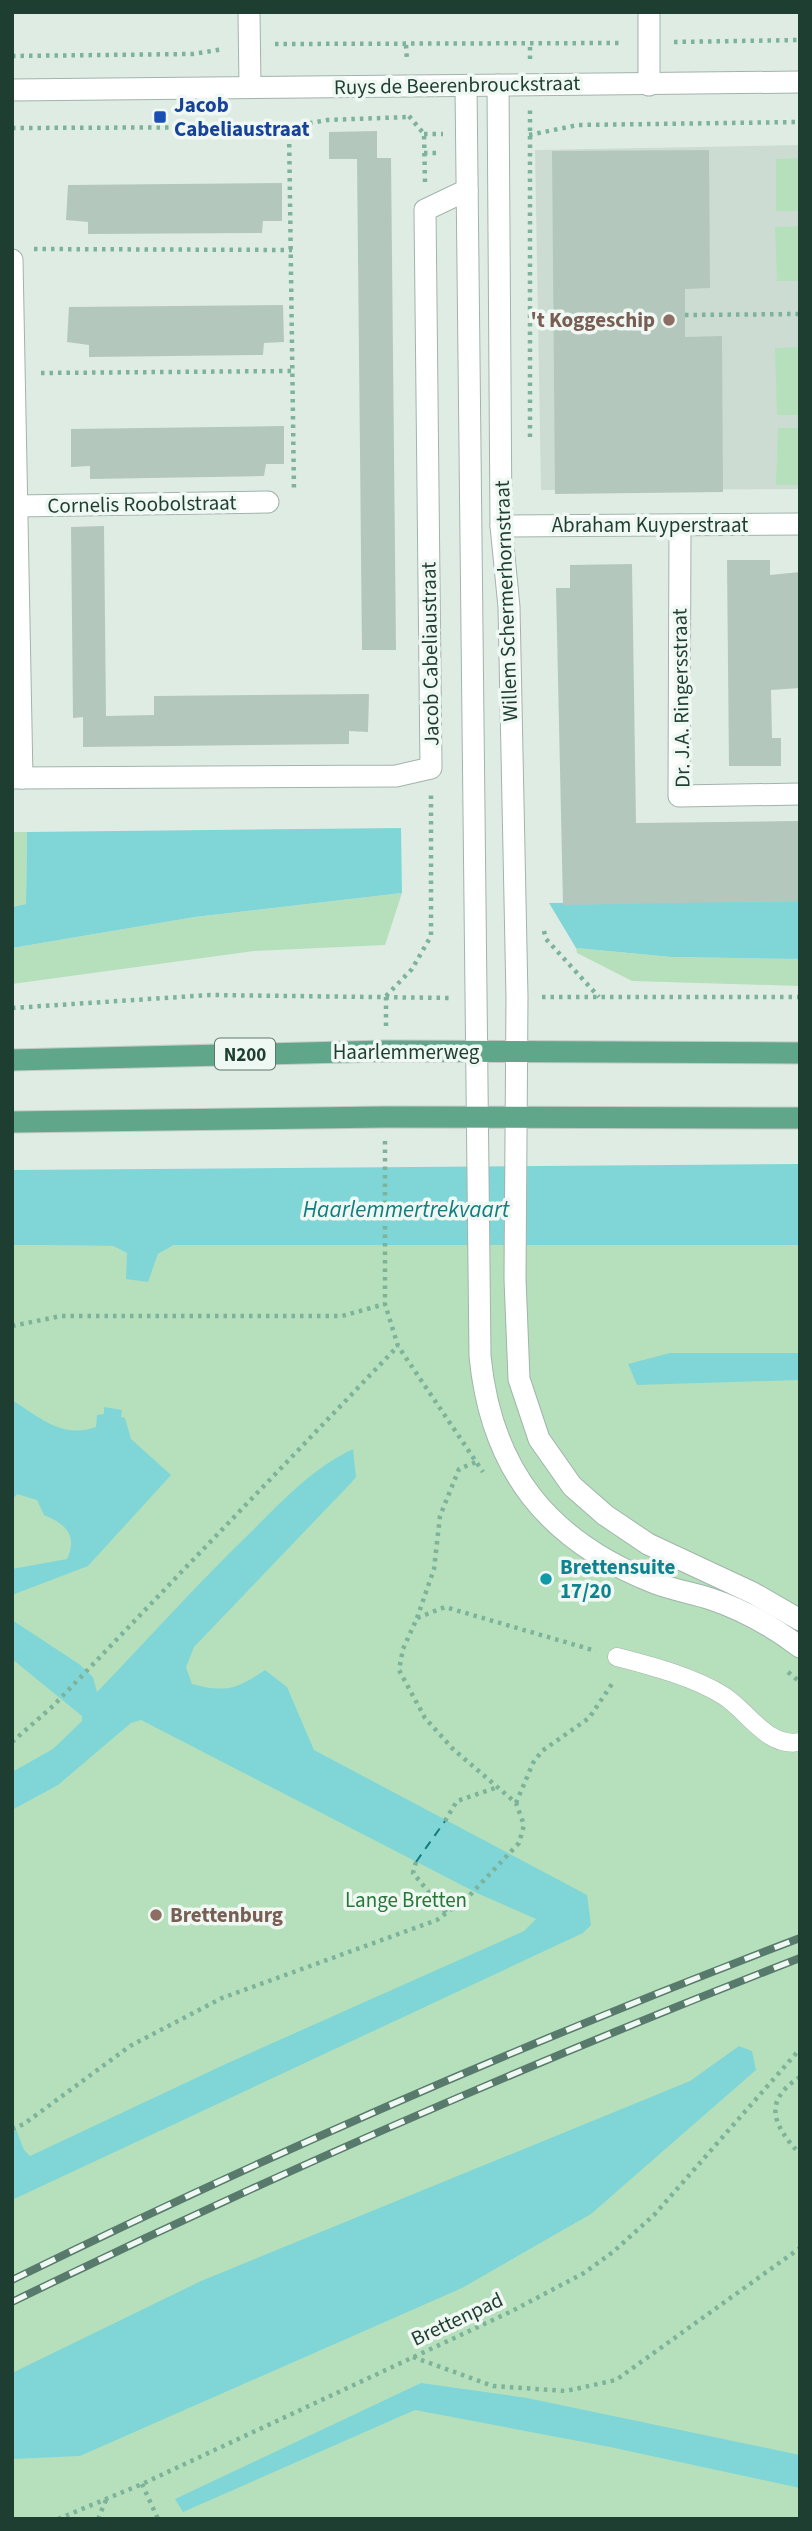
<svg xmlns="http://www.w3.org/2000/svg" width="812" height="2531" viewBox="0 0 812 2531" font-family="'Source Sans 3',sans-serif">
<rect width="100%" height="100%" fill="#dfece4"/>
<path fill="#cddcd3" d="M 800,145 L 800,489 L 541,490 L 535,150 Z"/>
<g fill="#b5e0bb">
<path d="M 800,158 L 800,211 L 776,211 L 776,159 Z"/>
<path d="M 800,226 L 800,281 L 777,281 L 775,227 Z"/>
<path d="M 800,347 L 800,415 L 777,415 L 775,348 Z"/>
<path d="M 778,428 L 800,428 L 800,485 L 776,485 Z"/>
<path d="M 12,832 L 27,832 L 26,904 L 12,907 Z"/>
<path d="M 402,893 L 385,945 L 254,951 L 12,984 L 12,948 L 195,917 Z"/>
<path d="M 576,948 L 671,957 L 800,959 L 800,986 L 632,981 L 577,953 Z"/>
<path d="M 12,1245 L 113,1246 L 127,1253 L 129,1266 L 147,1282 L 158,1254 L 174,1245 L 800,1245 L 800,2519 L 12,2519 Z"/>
</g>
<g fill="#80d6d7">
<path d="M 401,828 L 402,893 L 195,917 L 12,948 L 12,907 L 26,904 L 27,832 Z"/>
<path d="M 800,901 L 800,959 L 671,957 L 576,948 L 549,903 Z"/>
<path d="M 800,1164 L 800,1245 L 174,1245 L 158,1254 L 148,1282 L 126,1279 L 127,1253 L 113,1246 L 12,1245 L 12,1170 Z"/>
<path d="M 670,1353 L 800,1353 L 800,1380 L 637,1385 L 628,1364 Z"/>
<path d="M 12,1400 C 41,1418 62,1439 96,1427 L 97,1415 L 104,1414 L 104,1407 L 122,1410 L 121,1417 L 125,1418 L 131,1439 L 171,1475 L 88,1566 L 12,1595 L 12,1569 L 67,1559 C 78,1536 66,1524 44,1515 L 37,1500 L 17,1494 L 12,1500 Z"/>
<path d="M 353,1449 L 356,1477 L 351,1483 L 194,1647 L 186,1667 L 192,1684 C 225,1693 237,1689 265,1670 L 287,1687 L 314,1750 L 587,1895 L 591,1925 L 583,1933 L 12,2200 L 12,2119 L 24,2150 L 30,2156 L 230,2062 L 524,1931 L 536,1919 L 479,1894 L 141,1720 L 131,1723 L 58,1785 L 12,1810 L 12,1772 L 53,1749 L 82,1721 L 82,1716 L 12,1659 L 12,1620 L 79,1664 L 93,1677 L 97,1692 C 149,1638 199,1582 253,1530 C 284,1499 313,1468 353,1449 Z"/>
<path d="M 739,2046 L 752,2051 L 756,2070 L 591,2214 L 462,2288 L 80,2456 L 12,2459 L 12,2373 L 201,2281 L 690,2081 Z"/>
<path d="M 421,2383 L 527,2398 L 800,2455 L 800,2488 L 610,2447 L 415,2410 L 183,2512 L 175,2499 Z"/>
</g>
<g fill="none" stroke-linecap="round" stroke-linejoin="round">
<path stroke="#127c7f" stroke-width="2" stroke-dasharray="9 7" stroke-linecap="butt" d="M 416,1862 L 445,1821"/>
</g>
<g fill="#b4c7bd">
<path d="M 377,131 L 377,158 L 391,158 L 396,650 L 362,650 L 357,159 L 329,159 L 329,132 Z"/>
<path d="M 709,150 L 710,288 L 685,289 L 685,337 L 722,336 L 723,492 L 555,494 L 552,151 Z"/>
<path d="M 282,183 L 282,221 L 263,221 L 262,233 L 88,234 L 88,222 L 66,220 L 68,185 Z"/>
<path d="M 283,305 L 284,342 L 264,343 L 263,355 L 89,357 L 89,345 L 67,342 L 69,307 Z"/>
<path d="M 284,426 L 284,464 L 266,464 L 264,476 L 90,479 L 90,466 L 71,467 L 71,429 Z"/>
<path d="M 104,526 L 106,716 L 154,715 L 154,696 L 369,694 L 368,732 L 349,731 L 349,744 L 83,747 L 83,717 L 73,718 L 71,527 Z"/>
<path d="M 727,560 L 770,560 L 770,575 L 800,572 L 800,688 L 771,690 L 772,738 L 781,738 L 781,766 L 729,766 Z"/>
<path d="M 632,564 L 636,823 L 800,821 L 800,901 L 563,905 L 556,588 L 570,588 L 570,565 Z"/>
</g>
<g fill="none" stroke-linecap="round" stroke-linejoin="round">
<g stroke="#a1b4ab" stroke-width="19">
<path id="service" d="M 617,1657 C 652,1666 694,1677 724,1696 C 749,1712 767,1748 800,1742"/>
</g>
<g stroke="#a1b4ab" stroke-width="23">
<g id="minor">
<path d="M 249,12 L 250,87"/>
<path d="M 649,12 L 649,85"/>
<path d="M 12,260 L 22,778"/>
<path d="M 16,506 L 268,502"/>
<path d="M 680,525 L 679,796 L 800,794"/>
<path d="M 501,526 L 800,524"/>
<path d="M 12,778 L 396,776 L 431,768 L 425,210 L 467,190"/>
</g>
</g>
<g stroke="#a1b4ab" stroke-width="23">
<g id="tertiary">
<path d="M 498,85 L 501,526 L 509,607 L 517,997 L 515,1279 L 519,1379 L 539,1439 L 572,1486 L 605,1515 L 648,1544 L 753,1593 L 800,1620"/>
<path d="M 466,86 L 480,1356 C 491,1470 548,1541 655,1583 C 673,1590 693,1593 711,1599 C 744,1610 772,1626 800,1647"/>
<path d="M 12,90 L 800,82"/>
</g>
</g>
<g stroke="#c0c9c5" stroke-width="23">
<g id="primary">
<path d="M 12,1060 L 386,1051 L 800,1053"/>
<path d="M 12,1122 L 385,1117 L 800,1118"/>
</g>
</g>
<g stroke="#7cb39a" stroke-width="4.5" stroke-dasharray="3.5 5" stroke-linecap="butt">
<path d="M 674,42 L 800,40"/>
<path d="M 275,44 L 623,43"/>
<path d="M 406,45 L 407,61"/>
<path d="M 12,56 L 193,54 L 224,49"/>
<path d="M 530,59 L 530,43"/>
<path d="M 409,116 L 424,134 L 425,182"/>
<path d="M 289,127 L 294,492"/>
<path d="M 12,128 L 289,127 L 327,120 L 409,117"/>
<path d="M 424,134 L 443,134"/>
<path d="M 529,135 L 578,125 L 800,122"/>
<path d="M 424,153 L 441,153"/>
<path d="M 34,249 L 292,250"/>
<path d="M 685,315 L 800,314"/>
<path d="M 41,373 L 292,371"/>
<path d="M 530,437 L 530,110"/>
<path d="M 544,931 L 546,939 L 599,997"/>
<path d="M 386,996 L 412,969 L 431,936 L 431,793"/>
<path d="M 386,997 L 386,1028"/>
<path d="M 542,997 L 800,997"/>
<path d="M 12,1008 L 210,995 L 452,998"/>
<path d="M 385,1141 L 385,1304 L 398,1346 L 483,1472"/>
<path d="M 12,1326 L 61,1316 L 342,1316 L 385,1304"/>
<path d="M 417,1618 L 434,1569 L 440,1516 L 459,1469 L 476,1462"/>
<path d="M 788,1672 L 800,1682"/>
<path d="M 12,1742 L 53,1706 L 398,1346"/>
<path d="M 516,1803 L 533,1763 L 542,1751 L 589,1718 L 614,1681"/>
<path d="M 445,1821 L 457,1801 L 498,1787"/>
<path d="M 416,1862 L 413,1873 L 447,1914"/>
<path d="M 800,2077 C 761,2102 774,2126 800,2154"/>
<path d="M 12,2129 L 24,2124 L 130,2046 L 222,1998 L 437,1920 L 470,1895 L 519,1843 L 524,1825 L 516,1803 L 453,1749 L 425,1718 L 399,1670 L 403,1649 L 417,1618 L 445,1607 L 596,1651"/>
<path d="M 413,2357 L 493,2386 L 566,2391 L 616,2380 L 800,2248"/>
<path d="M 142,2484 L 158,2519"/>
<path d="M 58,2519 L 142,2484 L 512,2311 L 584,2273 L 613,2252 L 655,2214 L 800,2049"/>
<path d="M 98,2519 L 106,2500"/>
</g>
<use href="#service" stroke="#fff" stroke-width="18"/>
<use href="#minor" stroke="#fff" stroke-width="21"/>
<use href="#tertiary" stroke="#fff" stroke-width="21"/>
<use href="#primary" stroke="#5fa68a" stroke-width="21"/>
<g stroke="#587a6c" stroke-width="8">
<g id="rail">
<path d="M 12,2280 C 269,2154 532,2040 800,1938"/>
<path d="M 12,2302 C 270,2176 532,2062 800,1958"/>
</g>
</g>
<use href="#rail" stroke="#f0f8f3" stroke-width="5" stroke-dasharray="16" stroke-linecap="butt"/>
</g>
<rect fill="#1a4fb4" stroke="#f0f8f3" stroke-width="2.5" x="153" y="110" width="14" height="14" rx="3.5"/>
<g fill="#8d6e63" stroke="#f0f8f3" stroke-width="2.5">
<circle cx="669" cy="320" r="7"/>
<circle cx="156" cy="1915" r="7"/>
</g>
<circle fill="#0f9aa8" stroke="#f0f8f3" stroke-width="2.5" cx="546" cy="1579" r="7"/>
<g text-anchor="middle" stroke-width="7" stroke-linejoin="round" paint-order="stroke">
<rect fill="#f0f8f3" stroke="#5d766b" stroke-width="2" x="215" y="1038.5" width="60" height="31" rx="5"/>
<g font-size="19" font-weight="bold" fill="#1e3e31">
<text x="245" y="1061">N200</text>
</g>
<g font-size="21" fill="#1e3e31" stroke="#f0f8f3">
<text transform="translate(457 85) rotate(-1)" y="7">Ruys de Beerenbrouckstraat</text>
<text transform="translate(142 504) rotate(-1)" y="7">Cornelis Roobolstraat</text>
<text x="650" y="532">Abraham Kuyperstraat</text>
<text transform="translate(506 601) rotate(-92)" y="7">Willem Schermerhornstraat</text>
<text transform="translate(430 654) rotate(-91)" y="7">Jacob Cabeliaustraat</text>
<text transform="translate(681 698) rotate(-91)" y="7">Dr. J.A. Ringersstraat</text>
<text x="406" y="1059">Haarlemmerweg</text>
<text transform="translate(457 2319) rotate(-25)" y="7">Brettenpad</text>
</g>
<g font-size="21" font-weight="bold" fill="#164399" stroke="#f0f8f3" text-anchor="start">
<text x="174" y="112">Jacob<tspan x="174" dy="24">Cabeliaustraat</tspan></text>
</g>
<g font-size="21" font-weight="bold" fill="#785e54" stroke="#f0f8f3" text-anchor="end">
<text x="655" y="327">'t Koggeschip</text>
<text x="170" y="1922" text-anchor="start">Brettenburg</text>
</g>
<g font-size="21" font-weight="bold" fill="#0d838f" stroke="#f0f8f3" text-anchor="start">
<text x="560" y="1574">Brettensuite<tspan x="560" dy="24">17/20</tspan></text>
</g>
<g font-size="21" fill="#247839" stroke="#f0f8f3">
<text x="406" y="1907">Lange Bretten</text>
</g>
<g font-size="23" font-style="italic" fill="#127c7f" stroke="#f0f8f3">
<text x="406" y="1217">Haarlemmertrekvaart</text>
</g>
</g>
<rect width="812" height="2531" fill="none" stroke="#1e3e31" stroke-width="28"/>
</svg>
